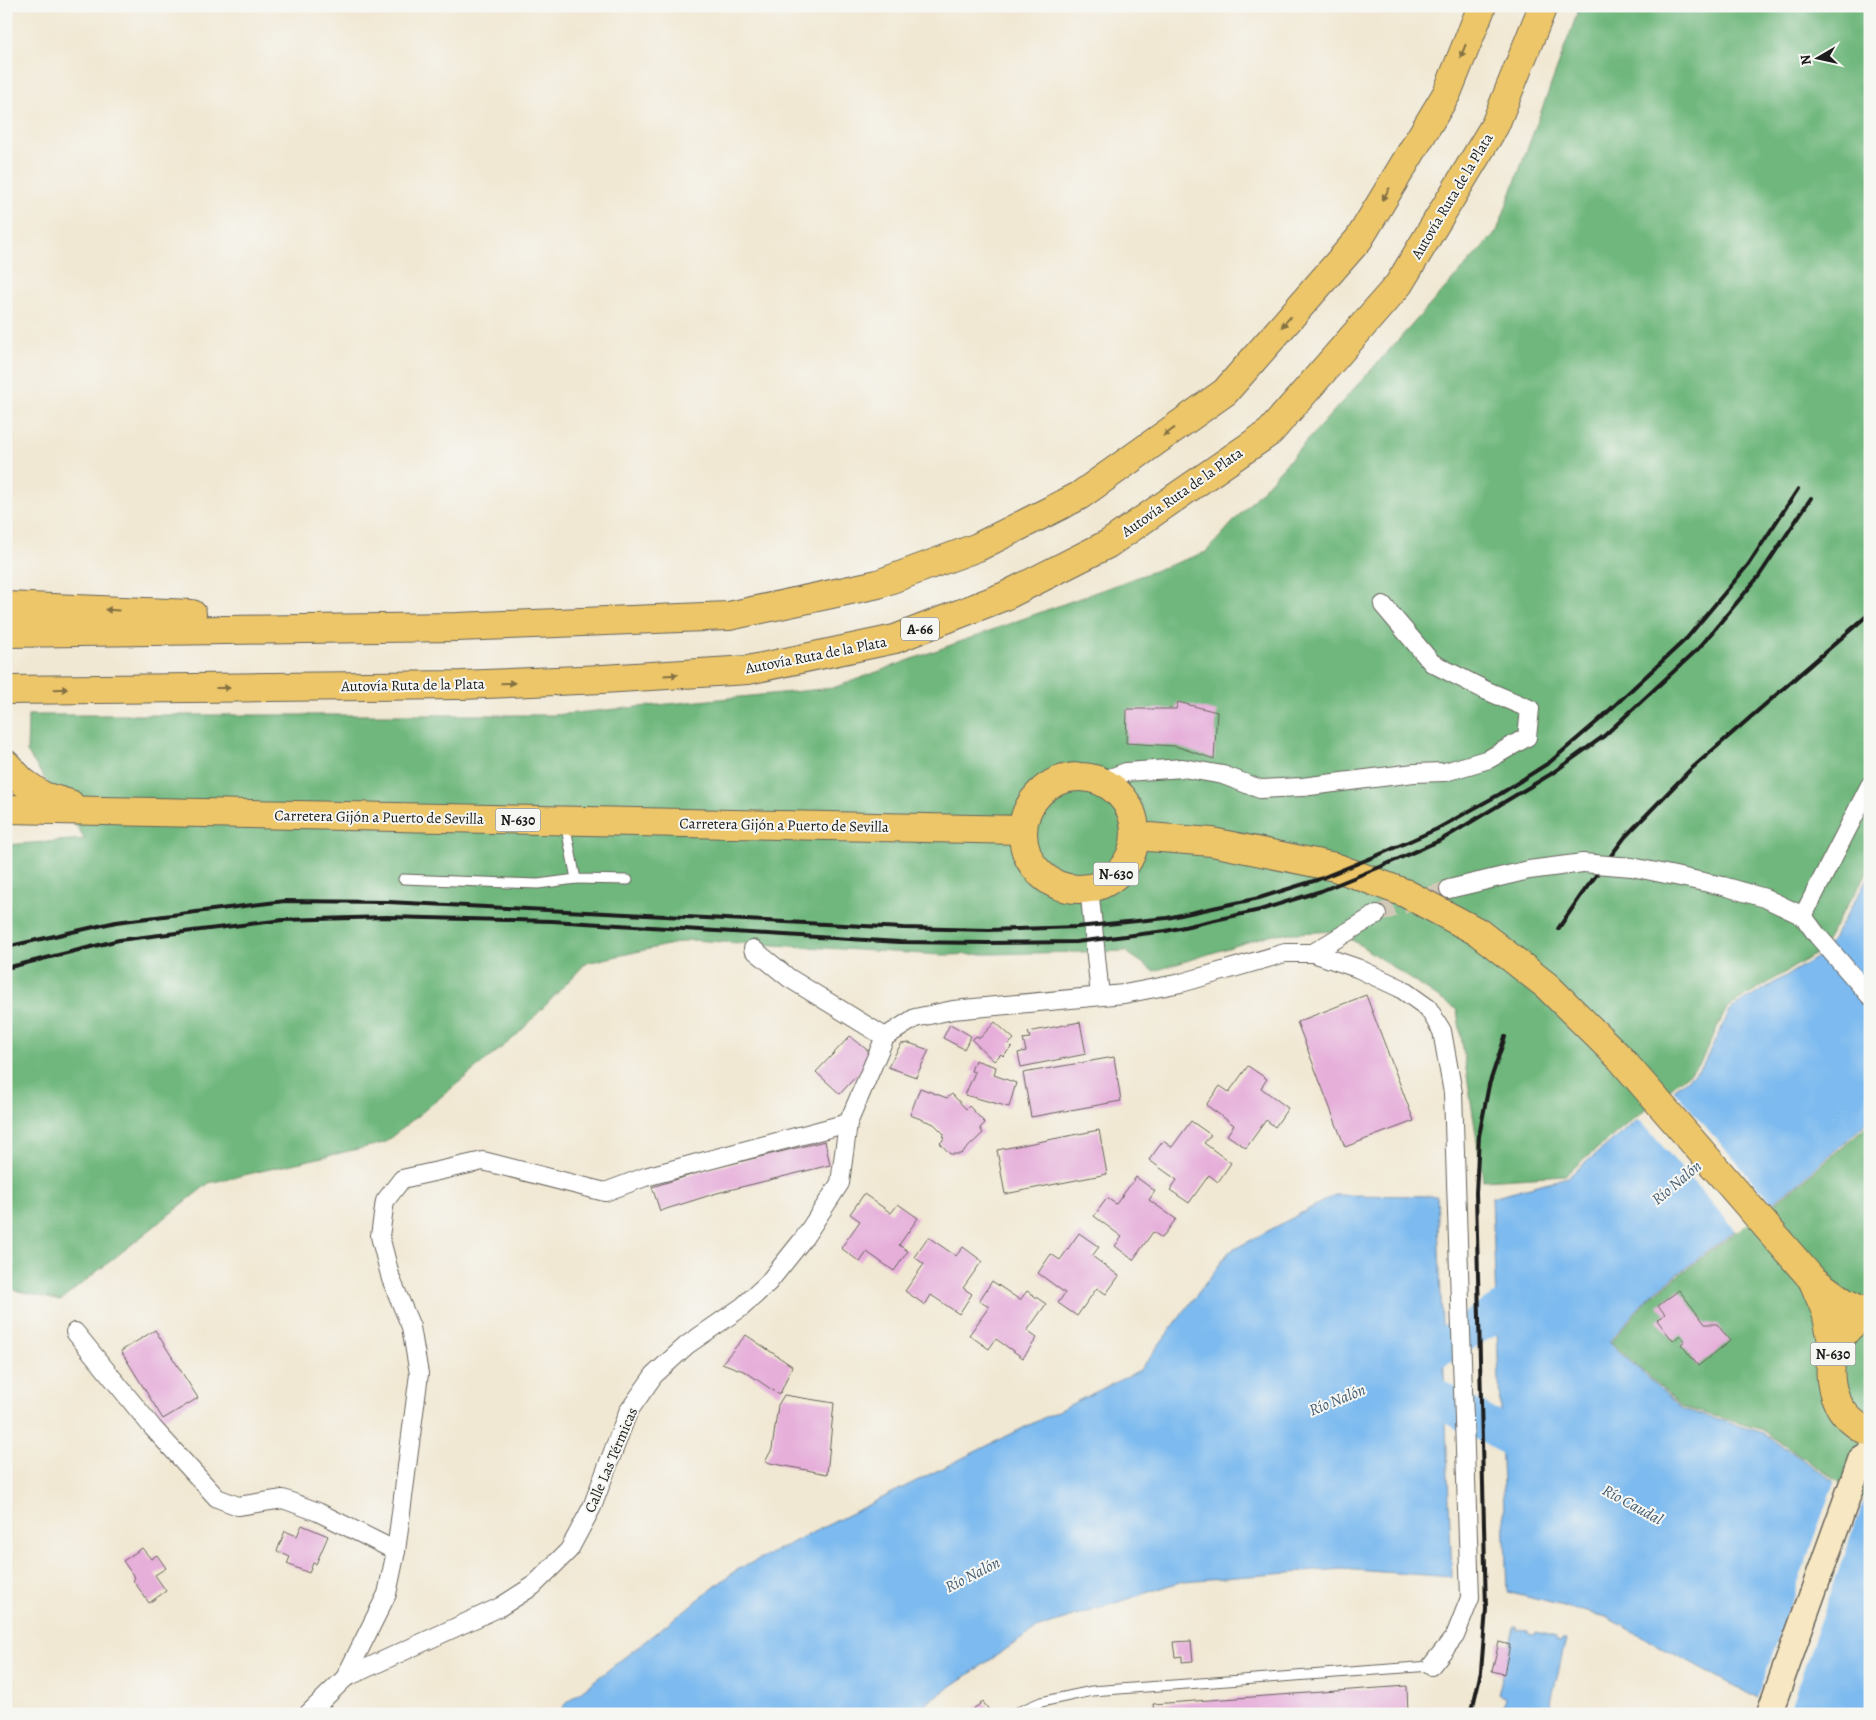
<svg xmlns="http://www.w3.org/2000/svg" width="1876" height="1720" viewBox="0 0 1876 1720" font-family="Alegreya,serif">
<rect width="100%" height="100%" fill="#f6f6f2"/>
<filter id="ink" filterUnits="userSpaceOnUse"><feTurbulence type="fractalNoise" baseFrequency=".02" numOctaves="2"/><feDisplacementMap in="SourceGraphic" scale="10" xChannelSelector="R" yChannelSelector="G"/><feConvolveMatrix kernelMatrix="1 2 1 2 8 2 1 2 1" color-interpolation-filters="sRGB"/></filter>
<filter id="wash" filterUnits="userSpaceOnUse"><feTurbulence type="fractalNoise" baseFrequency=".0096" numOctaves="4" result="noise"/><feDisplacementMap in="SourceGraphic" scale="20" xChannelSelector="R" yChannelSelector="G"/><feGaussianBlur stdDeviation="1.12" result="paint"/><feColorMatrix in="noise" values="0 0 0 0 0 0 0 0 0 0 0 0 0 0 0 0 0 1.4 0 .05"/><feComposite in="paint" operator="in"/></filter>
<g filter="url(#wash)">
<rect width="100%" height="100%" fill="#f1e8d3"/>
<g fill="#6fb77d" stroke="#466a4c">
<path d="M 1580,6 L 1870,6 L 1870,868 L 1820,951 L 1727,1008 L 1699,1065 L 1565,1175 L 1483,1180 L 1457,1010 L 1339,931 L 1273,934 L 1154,971 L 1125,951 L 942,955 L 690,940 L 586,963 L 516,1036 L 384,1143 L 209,1183 L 60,1301 L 6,1288 L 6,845 L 85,839 L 27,752 L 28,715 L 555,715 L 833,688 L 1206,552 L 1497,231 Z"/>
<path d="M 1870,1123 L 1870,1503 L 1763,1430 L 1682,1407 L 1611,1342 L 1649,1298 L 1798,1185 Z"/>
</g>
<g fill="#7bbaef" stroke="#4c6b86">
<path d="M 1870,875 L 1870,1120 L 1798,1183 L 1649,1296 L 1609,1342 L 1682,1409 L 1763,1433 L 1870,1505 L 1870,1714 L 1786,1714 L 1607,1617 L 1507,1592 L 1492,1197 L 1568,1177 L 1702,1067 L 1731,1009 L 1824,953 Z"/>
<path d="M 1335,1195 L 1437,1196 L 1452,1577 L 1342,1569 L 1183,1581 L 1036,1629 L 910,1714 L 557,1714 L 566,1703 L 735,1571 L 1140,1370 L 1229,1252 Z"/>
<path d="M 1514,1627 L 1517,1627 L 1517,1630 L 1529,1631 L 1529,1634 L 1535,1635 L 1536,1632 L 1556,1637 L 1556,1640 L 1561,1642 L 1562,1639 L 1566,1639 L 1548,1714 L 1501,1714 L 1505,1697 L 1498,1695 Z"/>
</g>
<g fill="#f1e8d3">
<path d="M 1672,1088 L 1773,1204 L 1737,1232 L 1637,1117 Z"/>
<path d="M 1835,1479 L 1864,1498 L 1788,1714 L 1781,1714 L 1756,1701 Z"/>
</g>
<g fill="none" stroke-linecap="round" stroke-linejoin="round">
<g stroke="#7bbaef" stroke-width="36">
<path d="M 1401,1372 L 1538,1288"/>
<path d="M 1401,1378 L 1545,1457"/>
</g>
</g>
<g id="blocks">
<g fill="#e6afda">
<path d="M 1178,702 L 1217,712 L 1214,759 L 1175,746 L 1126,743 L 1127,709 L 1176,709 Z"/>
<path d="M 1366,995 L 1414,1121 L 1345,1147 L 1297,1022 Z"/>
<path d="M 995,1022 L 1014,1039 L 1009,1044 L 1012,1047 L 1003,1056 L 1001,1054 L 994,1061 L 972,1040 L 976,1036 L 980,1038 Z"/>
<path d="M 1080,1022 L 1086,1054 L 1021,1067 L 1018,1053 L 1026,1051 L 1023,1039 L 1030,1038 L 1028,1032 Z"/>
<path d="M 950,1024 L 971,1036 L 964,1049 L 943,1038 Z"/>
<path d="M 850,1036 L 871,1053 L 864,1061 L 867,1064 L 840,1094 L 816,1072 Z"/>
<path d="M 909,1043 L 929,1050 L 916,1077 L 888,1067 L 901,1044 Z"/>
<path d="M 1114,1057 L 1121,1101 L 1031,1117 L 1023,1073 Z"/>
<path d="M 975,1060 L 996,1067 L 994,1075 L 1016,1083 L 1009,1107 L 965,1095 L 975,1072 L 971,1071 Z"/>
<path d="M 1248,1066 L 1267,1079 L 1261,1088 L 1288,1108 L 1275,1127 L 1266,1120 L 1246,1148 L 1227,1135 L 1234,1125 L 1206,1105 L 1220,1086 L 1229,1092 Z"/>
<path d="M 920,1088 L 947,1098 L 952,1094 L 966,1109 L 969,1106 L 985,1123 L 980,1128 L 983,1133 L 961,1154 L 950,1154 L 940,1143 L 943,1140 L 944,1134 L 934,1124 L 910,1115 Z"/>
<path d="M 1191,1121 L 1211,1135 L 1204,1143 L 1231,1163 L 1218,1182 L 1209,1175 L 1189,1203 L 1170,1190 L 1177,1180 L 1149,1160 L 1163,1141 L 1172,1147 Z"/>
<path d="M 1099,1130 L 1107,1174 L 1005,1194 L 997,1150 Z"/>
<path d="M 825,1141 L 830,1165 L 717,1193 L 660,1211 L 652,1187 L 710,1169 Z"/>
<path d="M 1136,1177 L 1155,1191 L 1149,1200 L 1176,1219 L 1162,1238 L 1153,1232 L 1133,1260 L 1115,1246 L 1122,1237 L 1094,1216 L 1107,1198 L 1116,1204 Z"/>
<path d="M 864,1194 L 891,1213 L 898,1204 L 918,1218 L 899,1245 L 908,1251 L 894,1271 L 867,1252 L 860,1262 L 841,1248 L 860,1221 L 850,1214 Z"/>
<path d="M 1079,1233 L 1099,1247 L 1092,1256 L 1119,1276 L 1106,1294 L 1097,1288 L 1077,1316 L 1058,1303 L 1065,1293 L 1038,1273 L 1051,1254 L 1060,1260 Z"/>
<path d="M 928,1237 L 956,1256 L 963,1247 L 982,1261 L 963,1288 L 972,1294 L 959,1314 L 931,1295 L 925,1305 L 905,1291 L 924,1264 L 914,1257 Z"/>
<path d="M 992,1281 L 1020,1300 L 1027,1291 L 1046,1304 L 1027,1331 L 1037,1338 L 1023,1358 L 996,1339 L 989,1349 L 969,1335 L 989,1307 L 979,1301 Z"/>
<path d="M 1679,1290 L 1705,1324 L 1717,1324 L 1730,1341 L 1698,1366 L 1681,1344 L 1685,1341 L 1680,1335 L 1673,1341 L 1657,1320 L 1665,1314 L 1658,1306 Z"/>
<path d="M 155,1330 L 198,1398 L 163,1419 L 121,1351 Z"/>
<path d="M 746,1335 L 792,1366 L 781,1392 L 778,1394 L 746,1372 L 722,1363 Z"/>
<path d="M 784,1395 L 834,1403 L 827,1474 L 765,1462 L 772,1449 L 778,1405 Z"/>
<path d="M 302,1525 L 328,1536 L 316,1564 L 313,1563 L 309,1573 L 287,1564 L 290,1557 L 277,1551 L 285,1531 L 297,1536 Z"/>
<path d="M 142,1548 L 151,1559 L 157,1555 L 166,1568 L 155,1575 L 166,1591 L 149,1603 L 133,1580 L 135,1578 L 123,1561 Z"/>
<path d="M 1191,1641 L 1193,1661 L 1182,1662 L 1182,1656 L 1175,1657 L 1173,1642 Z"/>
<path d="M 1499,1642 L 1510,1645 L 1504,1674 L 1492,1671 Z"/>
<path d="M 1407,1686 L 1408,1714 L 1154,1714 L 1153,1704 Z"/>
<path d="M 983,1702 L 989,1710 L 983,1714 L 977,1714 L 973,1709 Z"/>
</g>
</g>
</g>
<g filter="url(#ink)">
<use href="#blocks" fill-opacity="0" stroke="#67635c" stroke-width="1"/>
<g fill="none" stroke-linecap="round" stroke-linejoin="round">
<path stroke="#d1c9b8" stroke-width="18" stroke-dasharray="18 9" stroke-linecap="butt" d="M 1377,914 L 1449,889"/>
<g stroke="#67635c" stroke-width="11">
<g id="lane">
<path d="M 565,823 L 576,879 L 628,880"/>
<path d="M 403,879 L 538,884 L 576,879"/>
<path d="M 1013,1714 L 1041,1702 L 1092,1691 L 1431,1666"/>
</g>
</g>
<g stroke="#67635c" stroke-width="20">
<g id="street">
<path d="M 1102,781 L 1126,772 L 1183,768 L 1223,775 L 1260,789 L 1302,787 L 1414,773 L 1445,772 L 1489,759 L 1527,737 L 1530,709 L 1485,690 L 1432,663 L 1383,605"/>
<path d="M 1632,867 L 1723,886 L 1765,898 L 1803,916 L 1817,935 L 1870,996"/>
<path d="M 1089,887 L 1100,996"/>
<path d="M 1449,889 L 1529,870 L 1583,863"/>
<path d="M 1803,916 L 1870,785"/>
<path d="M 753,949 L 789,978 L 885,1037"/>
<path d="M 1313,953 L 1377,914"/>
<path d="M 75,1332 L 153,1428 L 217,1498 L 238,1506 L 283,1499 L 318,1512 L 396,1551"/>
<path d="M 345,1678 L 387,1594 L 396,1551 L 419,1374 L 411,1327 L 391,1279 L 380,1236 L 385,1201 L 402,1179 L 483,1161 L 605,1192 L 645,1177 L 848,1123"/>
<path d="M 308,1714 L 345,1678 L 500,1607 L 533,1586 L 569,1550 L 592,1507 L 628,1412 L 654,1375 L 687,1345 L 742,1307 L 768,1283 L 804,1238 L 840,1183 L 848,1123 L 885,1037 L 915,1018 L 953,1010 L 1124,994 L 1181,983 L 1285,953 L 1313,953 L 1357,968 L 1400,988 L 1428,1008 L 1442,1031 L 1453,1093 L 1470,1598 L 1455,1636 L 1431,1666"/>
</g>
</g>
<g stroke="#67635c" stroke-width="28">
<path id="secondary" d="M 1769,1714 L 1861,1459 L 1870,1453"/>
</g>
<g stroke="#67635c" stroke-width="30">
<g id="highway">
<path d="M 6,606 L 192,614"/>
<path d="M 6,633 L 457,627 L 729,616 L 878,584 L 978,547 L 1079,496 L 1225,392 L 1359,239 L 1447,93 L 1482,6"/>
<path d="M 6,690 L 462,685 L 603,679 L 748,670 L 895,639 L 1005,596 L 1108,544 L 1270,432 L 1399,284 L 1495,125 L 1543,6"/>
<path d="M 6,764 L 23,782 L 43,796 L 70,804"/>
<circle cx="1079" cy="833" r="56"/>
<path d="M 6,809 L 1022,830"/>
<path d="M 1136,836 L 1212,842 L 1335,867 L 1405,893 L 1478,932 L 1547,986 L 1620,1058 L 1812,1279 L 1844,1302 L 1869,1314"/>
<path d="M 1812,1279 L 1826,1312 L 1834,1350"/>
<path d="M 1870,1314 C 1861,1318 1851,1324 1845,1332 C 1818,1364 1830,1417 1870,1432"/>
</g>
</g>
<use href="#lane" stroke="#fff" stroke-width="9"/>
<use href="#street" stroke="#fff" stroke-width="18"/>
<use href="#secondary" stroke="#f7e8c3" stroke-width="25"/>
<use href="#highway" stroke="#ecc669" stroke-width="28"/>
<g stroke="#1c1c1c" stroke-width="4">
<path d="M 1558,929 L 1582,894 L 1625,837 L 1690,770 L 1870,613"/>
<path d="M 6,947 L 116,922 L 285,901 L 388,902 L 903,928 L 989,930 L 1077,927 L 1167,918 L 1259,898 L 1317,880 L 1376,856 L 1437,829 L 1500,794 L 1550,762 L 1599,720 L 1687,638 L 1748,565 L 1798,489"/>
<path d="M 6,968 L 119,940 L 283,920 L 387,917 L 552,921 L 899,942 L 987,943 L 1076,942 L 1166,931 L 1260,910 L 1321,891 L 1380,867 L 1441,840 L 1551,774 L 1604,736 L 1699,648 L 1759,576 L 1811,498"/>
<path d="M 1471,1714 L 1481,1672 L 1486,1609 L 1476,1193 L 1479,1136 L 1489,1085 L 1505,1037"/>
</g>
<g stroke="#67635c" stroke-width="20" stroke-linecap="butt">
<path id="street-bridge" d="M 1583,863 L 1632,867"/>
</g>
<use href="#street-bridge" stroke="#fff" stroke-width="18"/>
</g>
<defs><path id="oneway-solid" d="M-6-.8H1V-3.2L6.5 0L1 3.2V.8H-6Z" transform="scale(1.25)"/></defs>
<g fill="#847142">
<use href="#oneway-solid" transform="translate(1463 51) rotate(112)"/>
<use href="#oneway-solid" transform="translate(1386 194) rotate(121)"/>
<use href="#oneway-solid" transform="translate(1286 322) rotate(131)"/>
<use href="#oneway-solid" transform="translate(1169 432) rotate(144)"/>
<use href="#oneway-solid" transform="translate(112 610) rotate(-177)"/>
<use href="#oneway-solid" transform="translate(671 675) rotate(-4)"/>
<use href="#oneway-solid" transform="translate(508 683) rotate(-2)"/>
<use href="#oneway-solid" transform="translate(223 688)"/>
<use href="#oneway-solid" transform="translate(61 689) rotate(-1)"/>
</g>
</g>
<g text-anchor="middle" stroke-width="4" stroke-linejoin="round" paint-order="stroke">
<g fill="#f6f6f2" stroke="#5d5d5c" stroke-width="1">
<rect x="901" y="617.5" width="38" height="23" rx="4"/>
<rect x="495.5" y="808.5" width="45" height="23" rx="4"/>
<rect x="1093.5" y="862.5" width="45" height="23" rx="4"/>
<rect x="1810.5" y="1342.5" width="45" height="23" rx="4"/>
</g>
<g font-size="14" font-weight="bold" fill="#1c1c1c">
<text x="920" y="634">A-66</text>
<text x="518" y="825">N-630</text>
<text x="1116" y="879">N-630</text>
<text x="1833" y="1359">N-630</text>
</g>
<g font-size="15" fill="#1c1c1c" stroke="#f6f6f2">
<text transform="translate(1452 196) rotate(-59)" y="5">Autovía Ruta de la Plata</text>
<text transform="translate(1182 492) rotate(-35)" y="5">Autovía Ruta de la Plata</text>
<text transform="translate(816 655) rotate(-11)" y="5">Autovía Ruta de la Plata</text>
<text transform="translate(413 685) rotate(-1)" y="5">Autovía Ruta de la Plata</text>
<text transform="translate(379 817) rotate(1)" y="5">Carretera Gijón a Puerto de Sevilla</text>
<text transform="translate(784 825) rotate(1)" y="5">Carretera Gijón a Puerto de Sevilla</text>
<text transform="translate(611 1460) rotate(-67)" y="5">Calle Las Térmicas</text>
</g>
<g font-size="16" font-style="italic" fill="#425b70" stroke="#f6f6f2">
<text transform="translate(1676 1182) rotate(-40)" y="6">Río Nalón</text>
<text transform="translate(1337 1399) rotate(-22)" y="6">Río Nalón</text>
<text transform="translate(1633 1504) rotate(29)" y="6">Río Caudal</text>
<text transform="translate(972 1574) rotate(-27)" y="6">Río Nalón</text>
</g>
</g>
<rect width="1876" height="1720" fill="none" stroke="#f6f6f2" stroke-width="25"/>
<g transform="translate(1818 58) rotate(261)" stroke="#f6f6f2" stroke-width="4" paint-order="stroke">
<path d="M0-4L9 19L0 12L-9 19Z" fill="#1c1c1c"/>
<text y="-8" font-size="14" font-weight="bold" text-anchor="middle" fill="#1c1c1c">N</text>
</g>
</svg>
